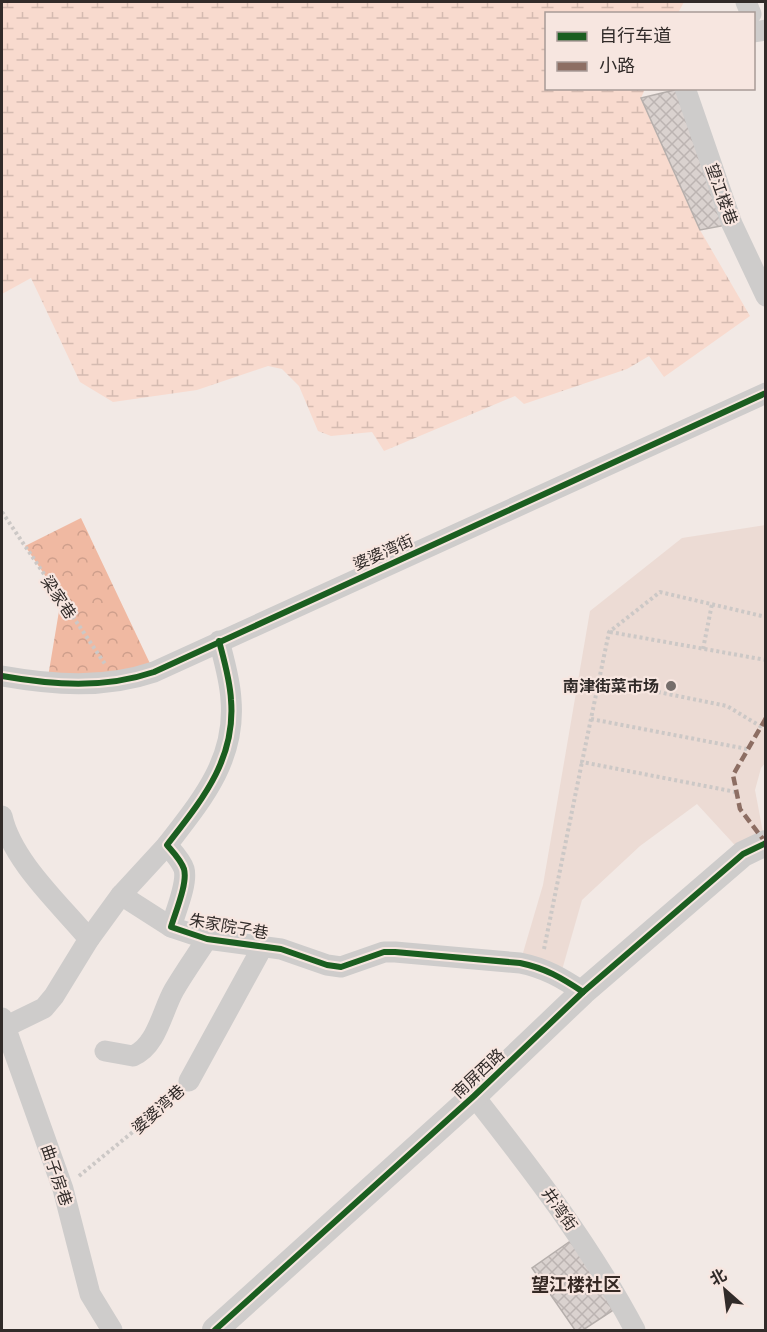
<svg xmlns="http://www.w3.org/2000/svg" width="767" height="1332" viewBox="0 0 767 1332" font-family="Lato,'Noto Sans SC',sans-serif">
<defs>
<pattern id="forest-crowns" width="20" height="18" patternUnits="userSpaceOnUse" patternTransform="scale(1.5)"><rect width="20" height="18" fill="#f0b9a2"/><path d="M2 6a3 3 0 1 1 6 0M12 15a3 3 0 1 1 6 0" fill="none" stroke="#ce9f8c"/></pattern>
<pattern id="wetland-marsh" width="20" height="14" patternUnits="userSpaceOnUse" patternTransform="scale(1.5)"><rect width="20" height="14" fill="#f8dace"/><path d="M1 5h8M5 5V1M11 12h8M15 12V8" fill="none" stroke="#d5bbb1"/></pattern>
<pattern id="building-cross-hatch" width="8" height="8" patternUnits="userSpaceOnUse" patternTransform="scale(1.5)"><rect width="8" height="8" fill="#dad2cf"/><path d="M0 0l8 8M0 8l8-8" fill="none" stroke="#bcb4b2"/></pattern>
</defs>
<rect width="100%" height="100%" fill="#f2e9e5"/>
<path fill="#ecdbd4" d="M 765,525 L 766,762 L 761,768 L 755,790 L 765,843 L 743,854 L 697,804 L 640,846 L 582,900 L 560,977 L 520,963 L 543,885 L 590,611 L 682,538 Z"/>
<path fill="url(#forest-crowns)" d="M 81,518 L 154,672 L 47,683 L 61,599 L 25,546 Z"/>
<path fill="url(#wetland-marsh)" d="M 2,2 L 684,2 L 678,13 L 546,14 L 546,88 L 645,89 L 641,98 L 700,230 L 750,316 L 664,377 L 649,356 L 627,369 L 524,404 L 515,396 L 384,451 L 372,432 L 331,436 L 318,431 L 299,386 L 282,369 L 268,366 L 197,390 L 113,402 L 80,382 L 31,278 L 2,294 Z"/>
<g fill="url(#building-cross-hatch)" stroke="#b6afac" stroke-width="1.5">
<path d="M 683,88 L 732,224 L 700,230 L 641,98 Z"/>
<path d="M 579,1235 L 621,1305 L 583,1330 L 575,1330 L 532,1268 Z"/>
</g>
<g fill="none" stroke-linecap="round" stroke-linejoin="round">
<g stroke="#ccc8c6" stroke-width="4" stroke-dasharray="3 3" stroke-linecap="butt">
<path d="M 2,512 L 105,664"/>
<path d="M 610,632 L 766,660"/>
<path d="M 703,649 L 712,604"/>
<path d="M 599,680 L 727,706 L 760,726 L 766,726"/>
<path d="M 591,719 L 747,749"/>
<path d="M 736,792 L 582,762 L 609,632 L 660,592 L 766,617"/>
<path d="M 544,949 L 582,762"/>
<path d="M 79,1176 L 178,1095"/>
</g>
<g stroke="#cecccb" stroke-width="21">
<path d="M 746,2 L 751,14"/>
<path d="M 754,32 L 766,30"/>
<path d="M 685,88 L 732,224 L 766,296"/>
<path d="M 219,641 C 224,660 230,680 231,700 C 236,760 201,801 167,845 C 173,852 181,860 184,869 C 188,883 175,913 171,927 L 207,939 L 281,949 L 327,965 L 341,967 L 384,952 L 395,952 L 520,963 C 545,968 562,978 583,992"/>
<path d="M 2,676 C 53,685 104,689 154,672 L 766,393"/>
<path d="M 2,816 C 12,861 60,904 89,939"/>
<path d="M 121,895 L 171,927"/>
<path d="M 2,1018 L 63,1189 L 90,1294 L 112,1330"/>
<path d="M 5,1027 L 44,1008 L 54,996 L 89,939 L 121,895 L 167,845"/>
<path d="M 105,1051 L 133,1056 C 157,1046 162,1011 174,990 C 184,973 196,956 207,939"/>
<path d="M 189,1081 L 263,946"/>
<path d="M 474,1096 C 533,1171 590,1245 635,1330"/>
</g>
<path stroke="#cecccb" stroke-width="26" d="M 215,1330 L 474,1096 L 583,992 L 743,854 L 766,843"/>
<path stroke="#8d6e63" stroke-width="4.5" stroke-dasharray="9 4.5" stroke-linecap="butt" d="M 766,718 L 733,775 L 740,809 L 766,843"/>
<g stroke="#f7e6e0" stroke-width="10">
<g id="cycleway">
<path d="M 219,641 C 224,660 230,680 231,700 C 236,760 201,801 167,845 C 173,852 181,860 184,869 C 188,883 175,913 171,927 L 207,939 L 281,949 L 327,965 L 341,967 L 384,952 L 395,952 L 520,963 C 545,968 562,978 583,992"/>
<path d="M 2,676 C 53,685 104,689 154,672 L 766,393"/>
<path d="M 215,1330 L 474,1096 L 583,992 L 743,854 L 766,843"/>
</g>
</g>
<use href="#cycleway" stroke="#1b5e20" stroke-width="6"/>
</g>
<circle fill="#756e6b" stroke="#f7e6e0" stroke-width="2" cx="671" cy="686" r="6"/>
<g text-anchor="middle" stroke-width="4.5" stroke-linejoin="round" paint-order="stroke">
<g font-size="16" fill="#312b29" stroke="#f7e6e0">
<text transform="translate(722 194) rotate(70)" y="6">望江楼巷</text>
<text transform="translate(383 552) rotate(-24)" y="6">婆婆湾街</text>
<text transform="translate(59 597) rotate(56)" y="6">梁家巷</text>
<text transform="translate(229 926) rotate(10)" y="6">朱家院子巷</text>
<text transform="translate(478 1073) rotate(-43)" y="6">南屏西路</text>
<text transform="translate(158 1109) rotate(-42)" y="6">婆婆湾巷</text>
<text transform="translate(57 1175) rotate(71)" y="6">曲子房巷</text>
<text transform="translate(560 1209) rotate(55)" y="6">井湾街</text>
</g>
<g font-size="16" font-weight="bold" fill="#312b29" stroke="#f7e6e0" text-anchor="end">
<text x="659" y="692">南津街菜市场</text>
</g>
<g font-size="18" font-weight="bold" fill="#362924" stroke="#f7e6e0">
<text x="576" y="1291">望江楼社区</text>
</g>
</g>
<rect width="767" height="1332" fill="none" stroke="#312b29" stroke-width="6"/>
<rect x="545" y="12" width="210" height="78" fill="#f7e6e0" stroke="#a89b97" stroke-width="1.5"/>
<rect x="557" y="32" width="30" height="9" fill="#1b5e20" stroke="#a89b97" stroke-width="1.5"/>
<text x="599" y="42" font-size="18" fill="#312b29">自行车道</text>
<rect x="557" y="62" width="30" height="9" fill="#8d6e63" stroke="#a89b97" stroke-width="1.5"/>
<text x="599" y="72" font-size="18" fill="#312b29">小路</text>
<g transform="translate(725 1290) rotate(332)" stroke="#f7e6e0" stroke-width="4.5" paint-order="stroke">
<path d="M0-4.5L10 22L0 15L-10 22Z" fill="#312b29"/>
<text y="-9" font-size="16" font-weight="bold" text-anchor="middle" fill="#312b29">北</text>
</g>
</svg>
